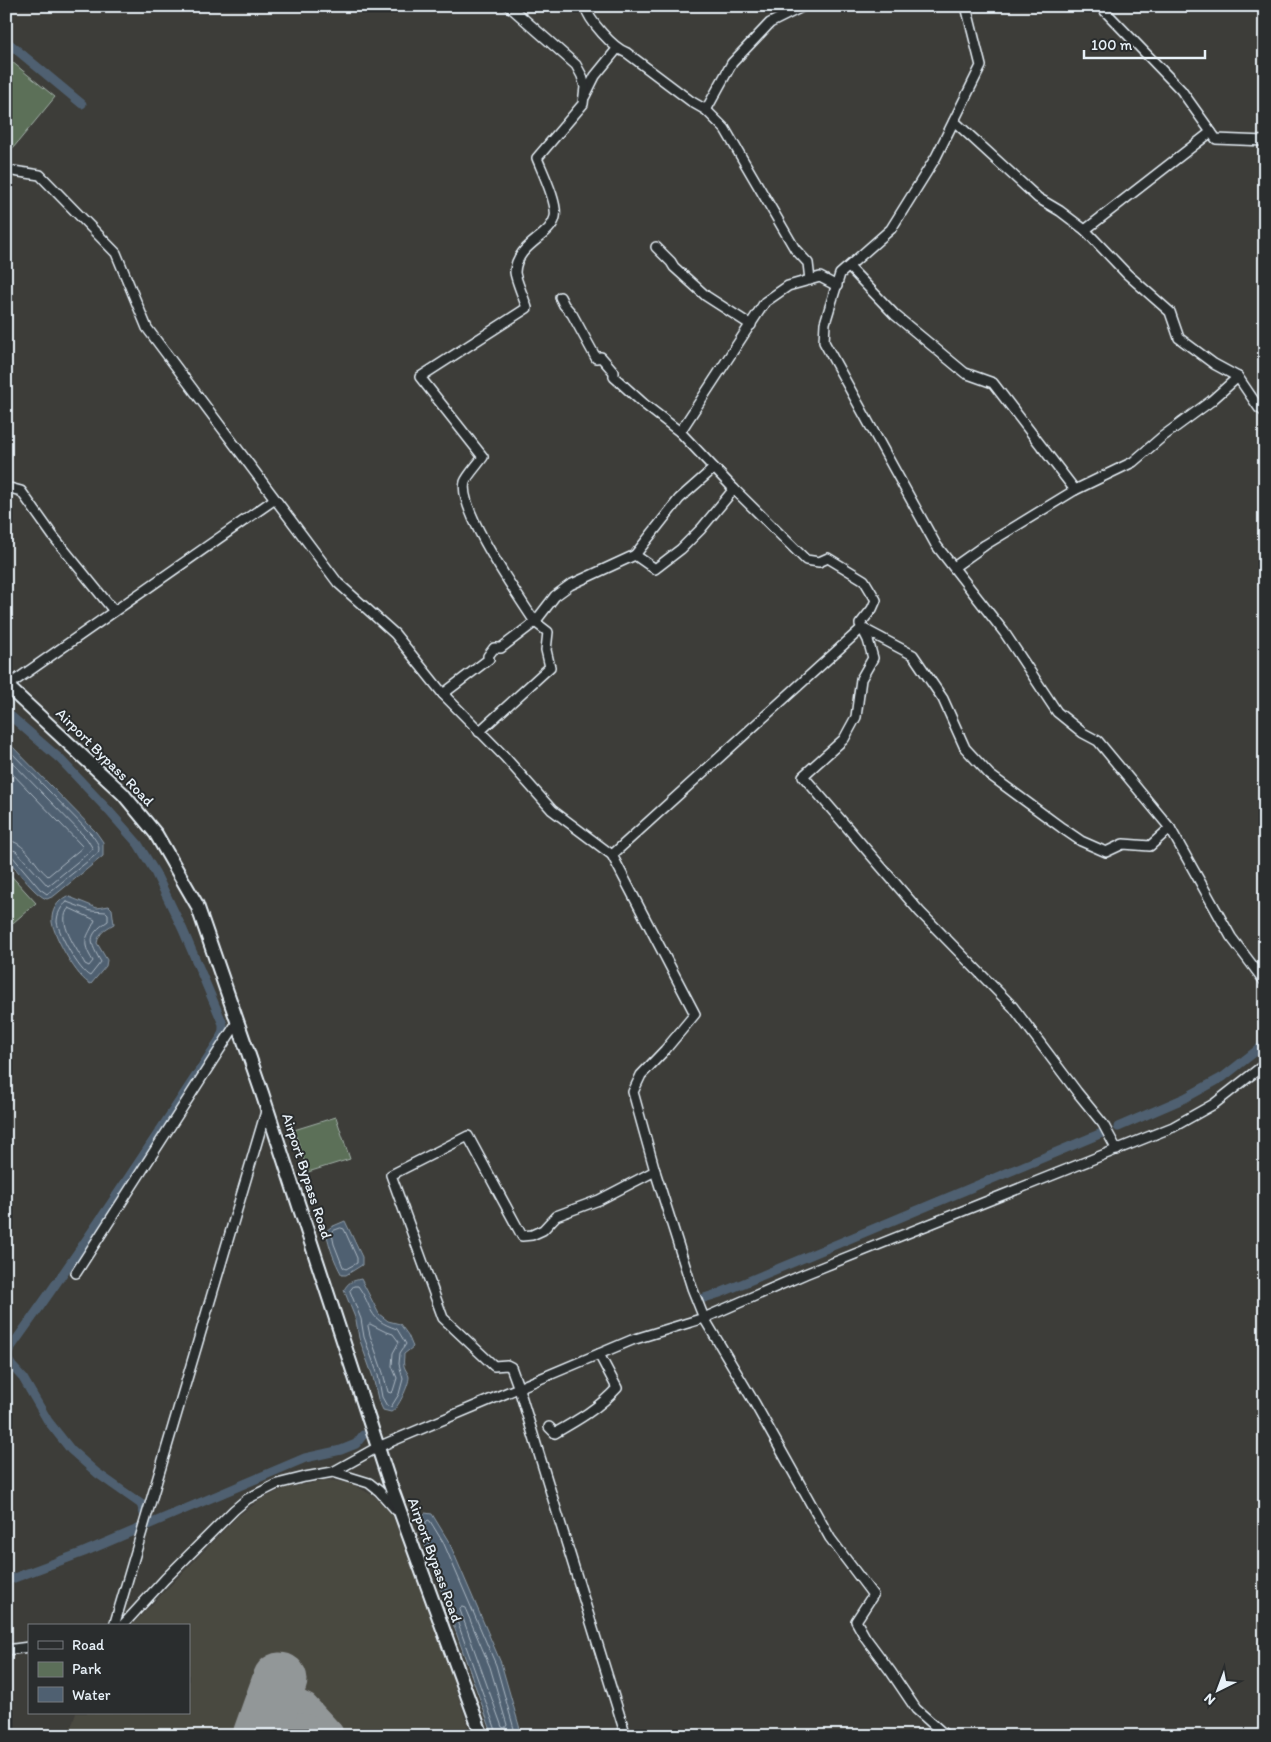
<svg xmlns="http://www.w3.org/2000/svg" width="1271" height="1742" viewBox="0 0 1271 1742" font-family="Itim,sans-serif">
<rect width="100%" height="100%" fill="#3d3d39"/>
<filter id="ink" filterUnits="userSpaceOnUse"><feTurbulence type="fractalNoise" baseFrequency=".02" numOctaves="2"/><feDisplacementMap in="SourceGraphic" scale="10" xChannelSelector="R" yChannelSelector="G"/><feConvolveMatrix kernelMatrix="1 2 1 2 8 2 1 2 1" color-interpolation-filters="sRGB"/></filter>
<g filter="url(#ink)">
<path fill="#4a4841" d="M 329,1480 L 350,1483 L 374,1496 L 392,1514 L 451,1673 L 471,1736 L 68,1736 L 76,1713 L 189,1713 L 189,1626 L 131,1626 L 238,1516 L 263,1498 L 286,1488 Z"/>
<g fill="#5c6f59" stroke="#a2b0a8">
<path d="M 6,57 L 55,97 L 13,148 L 6,149 Z"/>
<path d="M 6,870 L 36,903 L 6,929 Z"/>
<path d="M 336,1117 L 350,1159 L 308,1172 L 294,1130 Z"/>
</g>
<g fill="#4f6071" stroke="#8c9aa7">
<path d="M 6,740 L 96,832 L 103,842 L 103,856 L 54,896 L 47,899 C 35,896 15,867 6,857 Z"/>
<path d="M 67,896 L 97,908 L 109,906 L 112,909 L 114,924 C 105,929 99,933 97,943 L 107,960 L 106,966 L 91,984 C 78,980 54,936 52,922 C 51,911 57,901 67,896 Z"/>
<path d="M 345,1221 L 362,1257 L 362,1265 L 346,1275 L 342,1275 C 334,1261 329,1246 326,1231 L 331,1227 Z"/>
<path d="M 361,1279 L 379,1314 L 388,1321 L 400,1324 L 408,1335 L 413,1347 L 404,1354 C 404,1358 403,1362 404,1366 C 405,1370 409,1374 409,1377 C 409,1385 398,1409 391,1412 L 383,1410 L 378,1399 L 373,1377 L 359,1338 L 356,1320 L 344,1290 C 348,1282 352,1281 361,1279 Z"/>
<path d="M 425,1513 L 432,1514 L 449,1542 L 501,1663 L 522,1736 L 493,1736 L 420,1531 L 421,1520 Z"/>
</g>
<g fill="none" stroke-linecap="round" stroke-linejoin="round">
<g stroke="#abb7c2" stroke-width="1">
<path d="M 6,747 L 92,835 C 96,841 101,846 98,853 L 47,894 L 40,889 L 12,856 L 6,854"/>
<path d="M 6,756 L 87,839 L 93,849 L 48,886 L 16,851 L 6,848"/>
<path d="M 6,767 L 83,847 L 48,876 C 34,865 26,841 6,840"/>
<path d="M 67,902 L 91,911 L 106,912 L 108,914 L 108,921 C 86,936 90,942 101,962 L 90,976 C 79,971 59,934 57,922 C 57,914 61,906 67,902 Z"/>
<path d="M 69,908 L 95,920 C 87,939 80,940 93,961 L 89,966 L 85,964 C 78,950 55,921 69,908 Z"/>
<path d="M 341,1228 L 344,1229 L 357,1258 L 357,1263 L 346,1269 L 343,1267 L 334,1244 L 332,1234 L 333,1231 Z"/>
<path d="M 354,1286 L 358,1286 C 374,1308 366,1319 397,1329 L 406,1344 L 400,1353 L 399,1364 L 403,1379 L 399,1394 L 391,1407 L 387,1406 L 382,1397 L 378,1375 L 364,1337 L 361,1319 L 350,1291 Z"/>
<path d="M 370,1324 L 384,1331 L 393,1334 L 399,1342 L 393,1353 L 392,1366 L 397,1378 L 393,1391 L 391,1393 L 388,1392 L 383,1373 L 370,1335 L 368,1326 Z"/>
<path d="M 462,1607 L 465,1608 L 490,1667 L 507,1725 L 505,1728 L 502,1727 L 460,1610 Z"/>
<path d="M 498,1736 L 425,1531 L 426,1522 L 428,1520 L 430,1521 L 444,1544 L 496,1665 L 516,1736"/>
</g>
<g stroke="#4f6071" stroke-width="9">
<path d="M 6,41 L 82,104"/>
<path d="M 6,712 L 60,759 L 108,810 L 138,844 L 155,872 L 183,930 L 223,1024 L 223,1030 L 220,1039 C 151,1145 81,1251 6,1354"/>
<path d="M 1118,1127 L 1185,1098 L 1223,1077 L 1265,1044"/>
<path d="M 701,1299 L 720,1293 L 1102,1133"/>
<path d="M 6,1357 L 12,1366 L 23,1378 L 48,1421 L 71,1450 L 97,1473 L 141,1504 L 146,1520"/>
<path d="M 6,1581 L 84,1552 L 305,1458 L 341,1450 L 356,1444 L 363,1435"/>
</g>
<g stroke="#929798" stroke-width="22">
<path d="M 276,1690 L 307,1705 L 332,1732 L 333,1736"/>
<path d="M 264,1736 C 279,1718 310,1719 325,1736"/>
</g>
<path stroke="#929798" stroke-width="55" d="M 260,1736 L 280,1680"/>
<g stroke="#e8f1f8" stroke-width="12">
<g id="street">
<path d="M 585,6 C 589,21 613,48 627,53 L 692,102 L 706,110 L 725,129 L 795,249 L 808,263 L 810,280"/>
<path d="M 966,6 L 981,66 L 936,157 L 891,229 L 840,274 L 825,323 L 824,342 L 936,545 L 1004,632 L 1057,712 L 1083,733 L 1098,741 L 1170,828 L 1231,937 L 1265,982"/>
<path d="M 1100,6 L 1181,90 L 1216,139 L 1265,141"/>
<path d="M 585,96 L 595,76 L 617,49"/>
<path d="M 706,110 L 732,63 L 770,23 L 804,6"/>
<path d="M 954,121 L 1038,198 L 1060,211 L 1085,230 L 1127,274 L 1170,312 L 1179,338 L 1214,364 L 1238,377 L 1259,408 L 1265,412"/>
<path d="M 6,170 L 40,175 L 116,253 L 147,328 L 338,583 L 395,634 L 443,694 L 504,756 L 552,810 L 612,855 L 695,1014 L 665,1050 L 641,1075 L 633,1092 L 655,1171"/>
<path d="M 1085,230 L 1211,132"/>
<path d="M 656,247 L 671,262 L 674,267 L 706,296 L 751,325"/>
<path d="M 849,267 L 895,315 L 965,373 L 993,383 L 1075,490 L 985,545 L 954,567"/>
<path d="M 560,297 L 564,305 L 572,314 L 596,358 L 601,357 L 614,372 L 614,377 L 644,404 L 680,432"/>
<path d="M 6,487 L 21,491 L 53,536 L 114,611"/>
<path d="M 734,489 L 680,432 L 765,302 L 788,286 L 820,277 L 837,286"/>
<path d="M 1075,490 L 1133,462 L 1162,437 L 1211,401 L 1238,377"/>
<path d="M 635,555 L 679,499 L 714,468"/>
<path d="M 6,687 L 275,499"/>
<path d="M 443,694 L 489,659 L 488,656 L 494,648 L 501,648 L 535,622 C 519,597 457,509 465,482 C 467,476 479,463 483,457 L 420,377 L 527,308 C 525,301 515,278 515,272 C 516,244 551,237 555,217 C 558,203 542,171 537,158 L 583,104 L 585,87 L 582,76 L 576,65 L 509,6"/>
<path d="M 479,732 L 550,667 L 546,650 L 548,632 L 535,622 L 555,596 L 570,585 L 635,555 L 655,569 L 681,549 L 701,529 L 734,489 L 806,560 L 819,562 L 828,558 L 864,580 L 876,600 L 872,609 L 860,624 L 868,640 L 873,658 L 861,679 L 856,717 L 844,739 L 803,776 L 920,912 L 1013,1007 L 1077,1092 L 1103,1124 L 1117,1150"/>
<path d="M 612,855 L 862,628 L 913,655 L 943,699 L 965,748 L 990,775 L 1062,828 L 1081,841 L 1106,852 L 1123,844 L 1150,846 L 1170,828"/>
<path d="M 76,1273 L 238,1021"/>
<path d="M 549,1427 L 555,1433 C 578,1420 599,1408 617,1388 L 599,1354"/>
<path d="M 333,1472 L 378,1447 L 632,1340 L 704,1318 L 805,1274 L 1173,1127 L 1214,1104 L 1265,1064"/>
<path d="M 114,1626 L 267,1108"/>
<path d="M 122,1626 L 165,1579 L 234,1510 L 247,1499 L 277,1484 L 305,1477 L 333,1472 L 369,1483 L 379,1491 L 396,1510"/>
<path d="M 6,1650 L 29,1647"/>
<path d="M 626,1736 L 519,1389 L 511,1367 L 507,1365 L 494,1366 L 443,1318 L 391,1175 L 468,1136 L 522,1236 L 532,1235 L 543,1230 L 556,1216 L 599,1200 L 655,1171 L 692,1288 L 704,1318 L 754,1402 L 830,1538 L 873,1595 L 856,1621 L 865,1637 L 891,1672 L 916,1709 L 945,1735 L 949,1736"/>
</g>
</g>
<g stroke="#e8f1f8" stroke-width="16">
<path id="secondary" d="M 6,685 L 123,794 L 156,834 L 197,905 L 262,1093 L 389,1481 L 482,1736"/>
</g>
<use href="#street" stroke="#2a2d2e" stroke-width="9"/>
<use href="#secondary" stroke="#2a2d2e" stroke-width="12"/>
</g>
</g>
<g text-anchor="middle" stroke-width="4" stroke-linejoin="round" paint-order="stroke">
<g font-size="15" fill="#e8f1f8" stroke="#2a2d2e">
<text transform="translate(105 757) rotate(45)" y="5">Airport Bypass Road</text>
<text transform="translate(307 1176) rotate(72)" y="5">Airport Bypass Road</text>
<text transform="translate(435 1560) rotate(70)" y="5">Airport Bypass Road</text>
</g>
</g>
<rect width="1271" height="1742" fill="none" stroke="#2a2d2e" stroke-width="25"/>
<rect x="12" y="12" width="1246" height="1717" fill="none" stroke="#e8f1f8" stroke-width="2" filter="url(#ink)"/>
<rect x="28" y="1624" width="162" height="90" fill="#2a2d2e" stroke="#767b7f"/>
<rect x="38" y="1641" width="25" height="8" fill="#2a2d2e" stroke="#767b7f"/>
<text x="72" y="1650" font-size="15" fill="#e8f1f8">Road</text>
<rect x="38" y="1662" width="25" height="15" fill="#5c6f59" stroke="#767b7f"/>
<text x="72" y="1674" font-size="15" fill="#e8f1f8">Park</text>
<rect x="38" y="1687" width="25" height="15" fill="#4f6071" stroke="#767b7f"/>
<text x="72" y="1700" font-size="15" fill="#e8f1f8">Water</text>
<g transform="translate(1218 1690) rotate(222)" stroke="#2a2d2e" stroke-width="4" paint-order="stroke">
<path d="M0-4L9 19L0 12L-9 19Z" fill="#e8f1f8"/>
<text y="-8" font-size="14" font-weight="bold" text-anchor="middle" fill="#e8f1f8">N</text>
</g>
<path d="M1084 50v8h121v-8" fill="none" stroke="#e8f1f8" stroke-width="2.5"/>
<text x="1091" y="50" font-size="15" fill="#e8f1f8" stroke="#2a2d2e" stroke-width="4" paint-order="stroke">100 m</text>
</svg>
